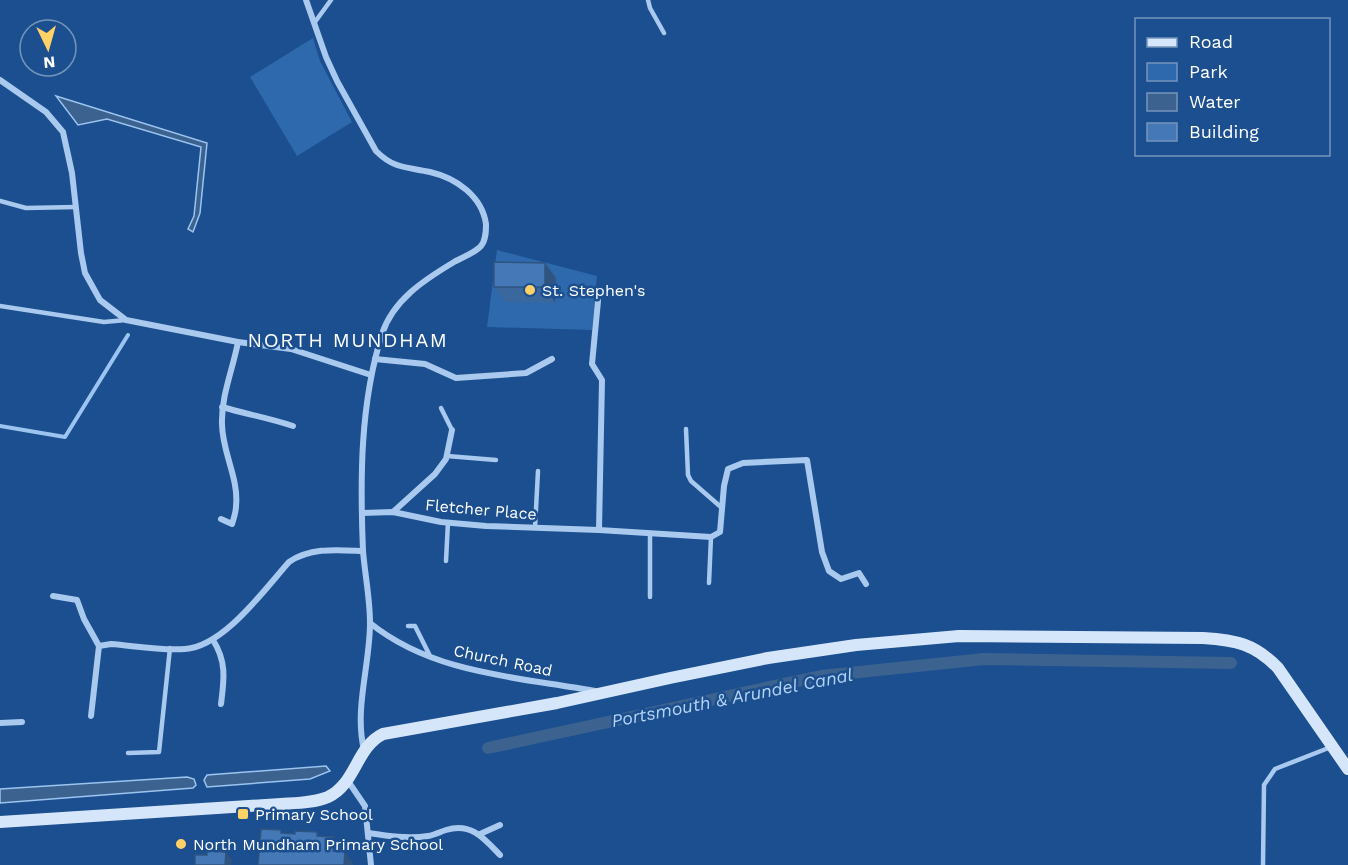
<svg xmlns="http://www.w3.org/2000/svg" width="1348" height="865" viewBox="0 0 1348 865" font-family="'Work Sans',sans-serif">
<rect width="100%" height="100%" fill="#1b4f8f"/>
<g fill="#2e69ad">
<path d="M 313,38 L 320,61 L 352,122 L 297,156 L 250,77 Z"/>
<path d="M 497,250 L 597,276 L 592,330 L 487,327 Z"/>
</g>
<g fill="#3c6290" stroke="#9cc4f0" stroke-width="1.5">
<path d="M 56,96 L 207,143 L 200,213 L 193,232 L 188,229 L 194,216 L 201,147 L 107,119 L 78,125 Z"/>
<path d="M 326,766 L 330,771 L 310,779 L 207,787 L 204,780 L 207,775 Z"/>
<path d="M 187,777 L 194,779 L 196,785 L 193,788 L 0,803 L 0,789 Z"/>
</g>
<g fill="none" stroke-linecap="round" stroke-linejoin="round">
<path stroke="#9cc4f0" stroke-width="4" d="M 0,426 L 65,437 L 128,335"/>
<path stroke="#3c6290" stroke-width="12" d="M 488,748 L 821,676 L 984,659 L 1231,663"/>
<g stroke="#a9c9ee" stroke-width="4.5">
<path d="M 648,0 L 650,8 L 664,33"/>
<path d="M 315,22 L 331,0"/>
<path d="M 0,201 L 26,208 L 76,207"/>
<path d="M 0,306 L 104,322 L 126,320"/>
<path d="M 441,408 L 452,430"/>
<path d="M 686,429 L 688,475 L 691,481 L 722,508"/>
<path d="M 447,456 L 496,460"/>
<path d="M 535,528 L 538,471"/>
<path d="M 446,561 L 448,522"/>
<path d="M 709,583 L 711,537"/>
<path d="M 650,597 L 650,533"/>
<path d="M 408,626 L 415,626 L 430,656"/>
<path d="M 128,753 L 159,752 L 170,648"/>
<path d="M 1263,865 L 1264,785 L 1275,769 L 1331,747"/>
</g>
<g stroke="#a9c9ee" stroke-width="6">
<path d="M 306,0 L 326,57 L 337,81 L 376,151 C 394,169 407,167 430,172 C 456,178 482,196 486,224 C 486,231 486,240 481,246 C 475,253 461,258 454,262 C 424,280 393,300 382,334 C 360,404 360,479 363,551 C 365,575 370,599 370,623 C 370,665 354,709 364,750"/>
<path d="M 0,80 L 46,112 L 63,132 L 72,173 L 81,253 L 85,273 L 100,300 L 126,320 L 238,342 L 291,349 L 371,375"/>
<path d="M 598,301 L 592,364 L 602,380 L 599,530"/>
<path d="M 375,359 L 425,364 L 456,378 L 526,373 L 552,359"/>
<path d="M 222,407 C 246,414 269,418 293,426"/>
<path d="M 393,512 L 435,474 L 446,459 L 452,430"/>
<path d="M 362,513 L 393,512 L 441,522 L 486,526 L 599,530 L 711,537 L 720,532 L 724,486 L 728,469 L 743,463 L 807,460 L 822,552 L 829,571 L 841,579 L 859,573 L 866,584"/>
<path d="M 221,519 L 232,524 C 234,518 236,512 236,506 C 239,478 222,452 222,424 C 221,396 233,369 238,342"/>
<path d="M 53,596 L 77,600 L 84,619 L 99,646"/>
<path d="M 370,623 C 433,674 518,677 595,691"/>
<path d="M 213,640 C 227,662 224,680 221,704"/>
<path d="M 91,716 L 99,646 L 111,644 C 135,646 161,651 185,649 C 224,646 264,590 289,562 C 311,547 338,550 363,551"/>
<path d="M 0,723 L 22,722"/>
<path d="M 348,781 L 365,806 L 371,865"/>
<path d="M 368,833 C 388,836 408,839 428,836 C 434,835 440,832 446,830 C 471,822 484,838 500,855"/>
<path d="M 480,834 L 500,825"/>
</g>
<path stroke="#d6e6fa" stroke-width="12" d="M 0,822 L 281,804 C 296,803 314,803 328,797 C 356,784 356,747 383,734 L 557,703 L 670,678 L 768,658 L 856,645 L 959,636 L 1203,638 C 1236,640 1255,644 1278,668 L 1348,769"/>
</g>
<path fill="#3a679d" d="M 556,278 L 555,303 L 505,302 L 494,287 Z"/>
<g fill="#305480">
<path d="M 545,263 L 556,278 L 555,303 L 545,287 Z"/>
<path d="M 334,837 L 342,849 L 341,863 L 333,851 Z"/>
<path d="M 226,852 L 232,860 L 231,865 L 225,865 Z"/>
<path d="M 345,852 L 353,863 L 353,865 L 344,865 Z"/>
</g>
<g fill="#4478b7" stroke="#305480" stroke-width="1.5">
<path d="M 494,262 L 545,263 L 545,287 L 494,287 Z"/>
<path d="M 261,829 L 281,830 L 281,833 L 295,834 L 295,831 L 317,832 L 317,836 L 334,837 L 333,851 L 345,852 L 344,865 L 258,865 Z"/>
<path d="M 207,851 L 226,852 L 225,865 L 195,865 L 195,855 L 207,855 Z"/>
</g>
<g fill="#ffd166" stroke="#1b4f8f" stroke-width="2">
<circle cx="530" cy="290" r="6"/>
<rect x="237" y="808" width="12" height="12" rx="3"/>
<circle cx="181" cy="844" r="6"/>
</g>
<g text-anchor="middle" stroke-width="5" stroke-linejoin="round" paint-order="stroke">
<g font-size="16" fill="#fff" stroke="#1b4f8f" text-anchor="start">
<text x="542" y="296">St. Stephen's</text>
<text x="255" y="820">Primary School</text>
<text x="193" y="850">North Mundham Primary School</text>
</g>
<g font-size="16" fill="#fff" stroke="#1b4f8f">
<text transform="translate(481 509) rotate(5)" y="6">Fletcher Place</text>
<text transform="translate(503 660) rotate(12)" y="6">Church Road</text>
</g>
<g font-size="18" font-style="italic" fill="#b5d3f5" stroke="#1b4f8f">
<text transform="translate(732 698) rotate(-11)" y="6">Portsmouth &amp; Arundel Canal</text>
</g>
<g font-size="20" letter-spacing="1.5" fill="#fff" stroke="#1b4f8f">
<text x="348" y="347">NORTH MUNDHAM</text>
</g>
</g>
<rect x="1135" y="18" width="195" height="138" fill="#1b4f8f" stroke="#7695bc" stroke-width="1.5"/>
<rect x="1147" y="38" width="30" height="9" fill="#d6e6fa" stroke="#7695bc" stroke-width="1.5"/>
<text x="1189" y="48" font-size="18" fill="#ffffff">Road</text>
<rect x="1147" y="63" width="30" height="18" fill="#2e69ad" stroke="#7695bc" stroke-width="1.5"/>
<text x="1189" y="78" font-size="18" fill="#ffffff">Park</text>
<rect x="1147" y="93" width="30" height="18" fill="#3c6290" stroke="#7695bc" stroke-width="1.5"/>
<text x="1189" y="108" font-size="18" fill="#ffffff">Water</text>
<rect x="1147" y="123" width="30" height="18" fill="#4478b7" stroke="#7695bc" stroke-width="1.5"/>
<text x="1189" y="138" font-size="18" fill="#ffffff">Building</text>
<g transform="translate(48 48) rotate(175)"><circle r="28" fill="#1b4f8f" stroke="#7695bc" stroke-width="1.5"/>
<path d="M0-4.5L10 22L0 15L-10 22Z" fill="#ffd166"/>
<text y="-9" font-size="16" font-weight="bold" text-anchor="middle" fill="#ffffff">N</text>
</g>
</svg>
